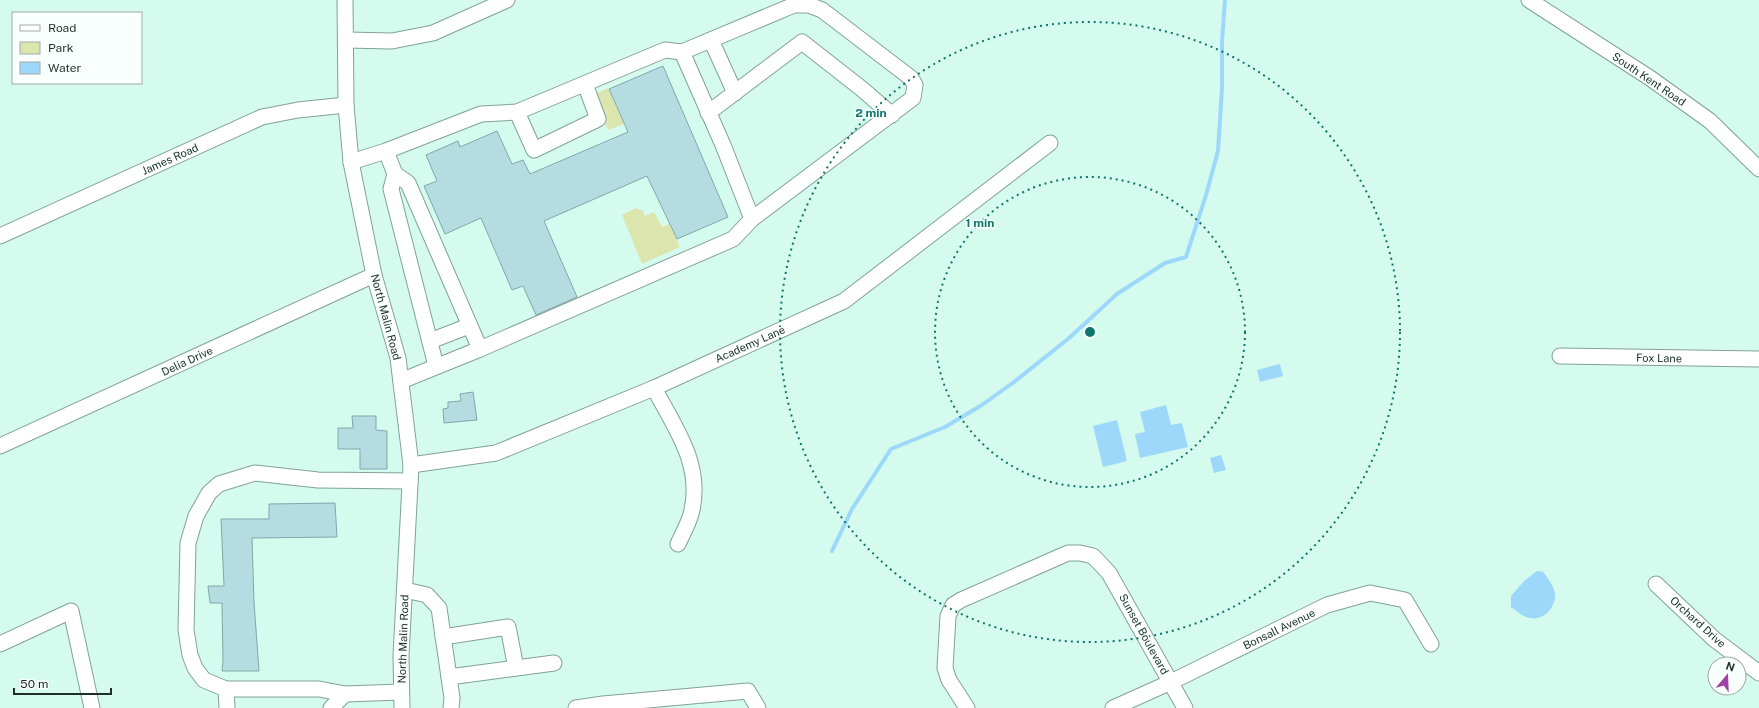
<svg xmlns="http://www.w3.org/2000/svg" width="1759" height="708" viewBox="0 0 1759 708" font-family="'Public Sans',sans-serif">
<rect width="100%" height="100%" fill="#d5faee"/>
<g fill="#dce5ae">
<path d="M 608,88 L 624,124 L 608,130 L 593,95 Z"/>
<path d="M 636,208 L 643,211 L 645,216 L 654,212 L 662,227 L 669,224 L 680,247 L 642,264 L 622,215 Z"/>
</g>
<g fill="#9dd8fa">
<path d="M 1280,364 L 1283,376 L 1260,382 L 1257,370 Z"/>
<path d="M 1166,405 L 1171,425 L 1182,423 L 1188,447 L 1140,458 L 1135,434 L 1145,432 L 1140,412 Z"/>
<path d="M 1117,420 L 1127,461 L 1103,467 L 1093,426 Z"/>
<path d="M 1221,455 L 1226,470 L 1214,473 L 1210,458 Z"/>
<path d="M 1537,571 L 1543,572 C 1548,578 1554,586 1555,594 C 1556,607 1544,621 1530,618 C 1523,617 1516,611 1511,607 L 1511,596 L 1524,581 Z"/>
</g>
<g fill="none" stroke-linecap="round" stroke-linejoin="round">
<path stroke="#9dd8fa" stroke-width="4" d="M 832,551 L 852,509 L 891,449 L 945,427 L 982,405 L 1014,382 L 1068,339 L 1117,294 L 1165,263 L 1186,257 L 1206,195 L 1218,151 L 1222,88 L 1222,41 L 1225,0"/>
</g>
<g fill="#b5dce0" stroke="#82a7ab">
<path d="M 663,66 L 728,217 L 677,239 L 647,176 L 544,221 L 577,297 L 536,315 L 523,286 L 512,290 L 481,218 L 445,234 L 424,186 L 437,181 L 426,155 L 458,141 L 460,147 L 497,131 L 512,164 L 523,160 L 530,174 L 628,132 L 609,89 Z"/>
<path d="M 473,392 L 477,420 L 444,423 L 443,409 L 448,408 L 448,402 L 461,401 L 460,394 Z"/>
<path d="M 352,416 L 376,416 L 376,430 L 387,431 L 387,469 L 360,469 L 360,449 L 338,449 L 338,428 L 353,428 Z"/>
<path d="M 335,503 L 337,537 L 252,538 L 254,602 L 259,671 L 222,671 L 223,661 L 222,603 L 210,603 L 208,586 L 224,586 L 221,519 L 269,519 L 269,504 Z"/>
</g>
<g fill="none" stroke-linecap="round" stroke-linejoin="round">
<g stroke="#80a298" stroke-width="17">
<g id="minor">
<path d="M 345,0 L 346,105 L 351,162 L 374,275 L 398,358 L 411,465 L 401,656 L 402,708"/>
<path d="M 1529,0 L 1650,78 L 1710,121 L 1759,169"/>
<path d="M 346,40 L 392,41 L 433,33 L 507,0"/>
<path d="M 711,40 L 735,93"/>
<path d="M 682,52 L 723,145 L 752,219"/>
<path d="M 517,112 L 534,150 L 598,119 L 585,84"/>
<path d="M 708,113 L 802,42 L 862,89 L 892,115"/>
<path d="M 386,151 L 395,174 L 408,183 L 480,349"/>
<path d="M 351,162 L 386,151 L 481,114 L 517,112 L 665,50 L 682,52 L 794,5 L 809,5 L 822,10 L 911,78 L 915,85 L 913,98 L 752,219 L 733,239 L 480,349 L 401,381"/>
<path d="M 395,174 L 391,189 L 436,366"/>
<path d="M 0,236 L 262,117 L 298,110 L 346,105"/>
<path d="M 430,341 L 469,326"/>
<path d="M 1560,356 L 1759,359"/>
<path d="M 654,388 C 675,428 702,463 692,510 C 690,521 683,533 678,544"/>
<path d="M 0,446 L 374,275"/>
<path d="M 411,465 L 496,453 L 654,388 L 844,301 L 1050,143"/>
<path d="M 1656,584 L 1714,639 L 1759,673"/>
<path d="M 405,590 L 427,595 L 439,608 L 452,698 L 451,708"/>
<path d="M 443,637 L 508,627 L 516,668"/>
<path d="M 0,644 L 71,611 L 92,708"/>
<path d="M 449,677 L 554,663"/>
<path d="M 226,689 L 227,708"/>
<path d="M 401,692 L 345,694 L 319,689 L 226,689 L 204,680 L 195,668 L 190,655 L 186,630 L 188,543 L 196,516 L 209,493 L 219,484 L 255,473 L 318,480 L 410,481"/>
<path d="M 331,708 L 345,694"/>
<path d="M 576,708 L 603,704 L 748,691 L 758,708"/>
<path d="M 967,708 L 949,680 L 945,668 L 948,616 L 953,605 L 961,600 L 1068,553 L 1080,553 L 1093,556 L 1109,573 L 1185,708"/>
<path d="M 1113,708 L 1171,682 L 1327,605 L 1370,593 L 1405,600 L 1431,644"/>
</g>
</g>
<use href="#minor" stroke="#fff" stroke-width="15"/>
</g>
<g fill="none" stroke="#0f766e" stroke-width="2" stroke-dasharray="2 4">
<circle cx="1090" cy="332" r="155"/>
<circle cx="1090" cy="332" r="310"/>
</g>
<g text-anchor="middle" stroke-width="3" stroke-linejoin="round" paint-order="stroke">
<g font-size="11" fill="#1f2e29" stroke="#f8fffd">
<text transform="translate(1649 79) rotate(34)" y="4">South Kent Road</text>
<text transform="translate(170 159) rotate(-24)" y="4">James Road</text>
<text transform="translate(386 317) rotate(75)" y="4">North Malin Road</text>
<text transform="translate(750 344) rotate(-24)" y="4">Academy Lane</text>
<text transform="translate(1659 358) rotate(1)" y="4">Fox Lane</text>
<text transform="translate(187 361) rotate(-25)" y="4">Delia Drive</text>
<text transform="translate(1698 622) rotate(42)" y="4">Orchard Drive</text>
<text transform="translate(1279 629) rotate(-26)" y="4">Bonsall Avenue</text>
<text transform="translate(1144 634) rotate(61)" y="4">Sunset Boulevard</text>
<text transform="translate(403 639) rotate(-88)" y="4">North Malin Road</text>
</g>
</g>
<circle cx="1090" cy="332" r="6" fill="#0f766e" stroke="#f8fffd" stroke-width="2"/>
<g font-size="12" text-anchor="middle" font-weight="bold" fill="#0f766e" stroke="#f8fffd" stroke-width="3" stroke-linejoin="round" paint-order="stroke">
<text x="871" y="117">2 min</text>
<text x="980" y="227">1 min</text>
</g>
<rect x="12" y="12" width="130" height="72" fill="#f8fffd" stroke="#a1aba8"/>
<rect x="20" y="25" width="20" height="6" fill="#ffffff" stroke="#a1aba8"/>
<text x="48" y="32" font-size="12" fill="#1f2e29">Road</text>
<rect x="20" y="42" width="20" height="12" fill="#dce5ae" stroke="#a1aba8"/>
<text x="48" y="52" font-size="12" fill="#1f2e29">Park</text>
<rect x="20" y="62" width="20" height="12" fill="#9dd8fa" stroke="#a1aba8"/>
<text x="48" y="72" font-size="12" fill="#1f2e29">Water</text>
<g transform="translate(1727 676) rotate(19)"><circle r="19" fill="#f8fffd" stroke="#a1aba8"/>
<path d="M0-3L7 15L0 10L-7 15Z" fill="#9f40a9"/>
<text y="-6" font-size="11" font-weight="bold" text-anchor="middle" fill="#1f2e29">N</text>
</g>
<path d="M14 688v6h97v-6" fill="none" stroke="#1f2e29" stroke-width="2"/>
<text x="20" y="688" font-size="12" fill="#1f2e29" stroke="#f8fffd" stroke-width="3" paint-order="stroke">50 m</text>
</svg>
